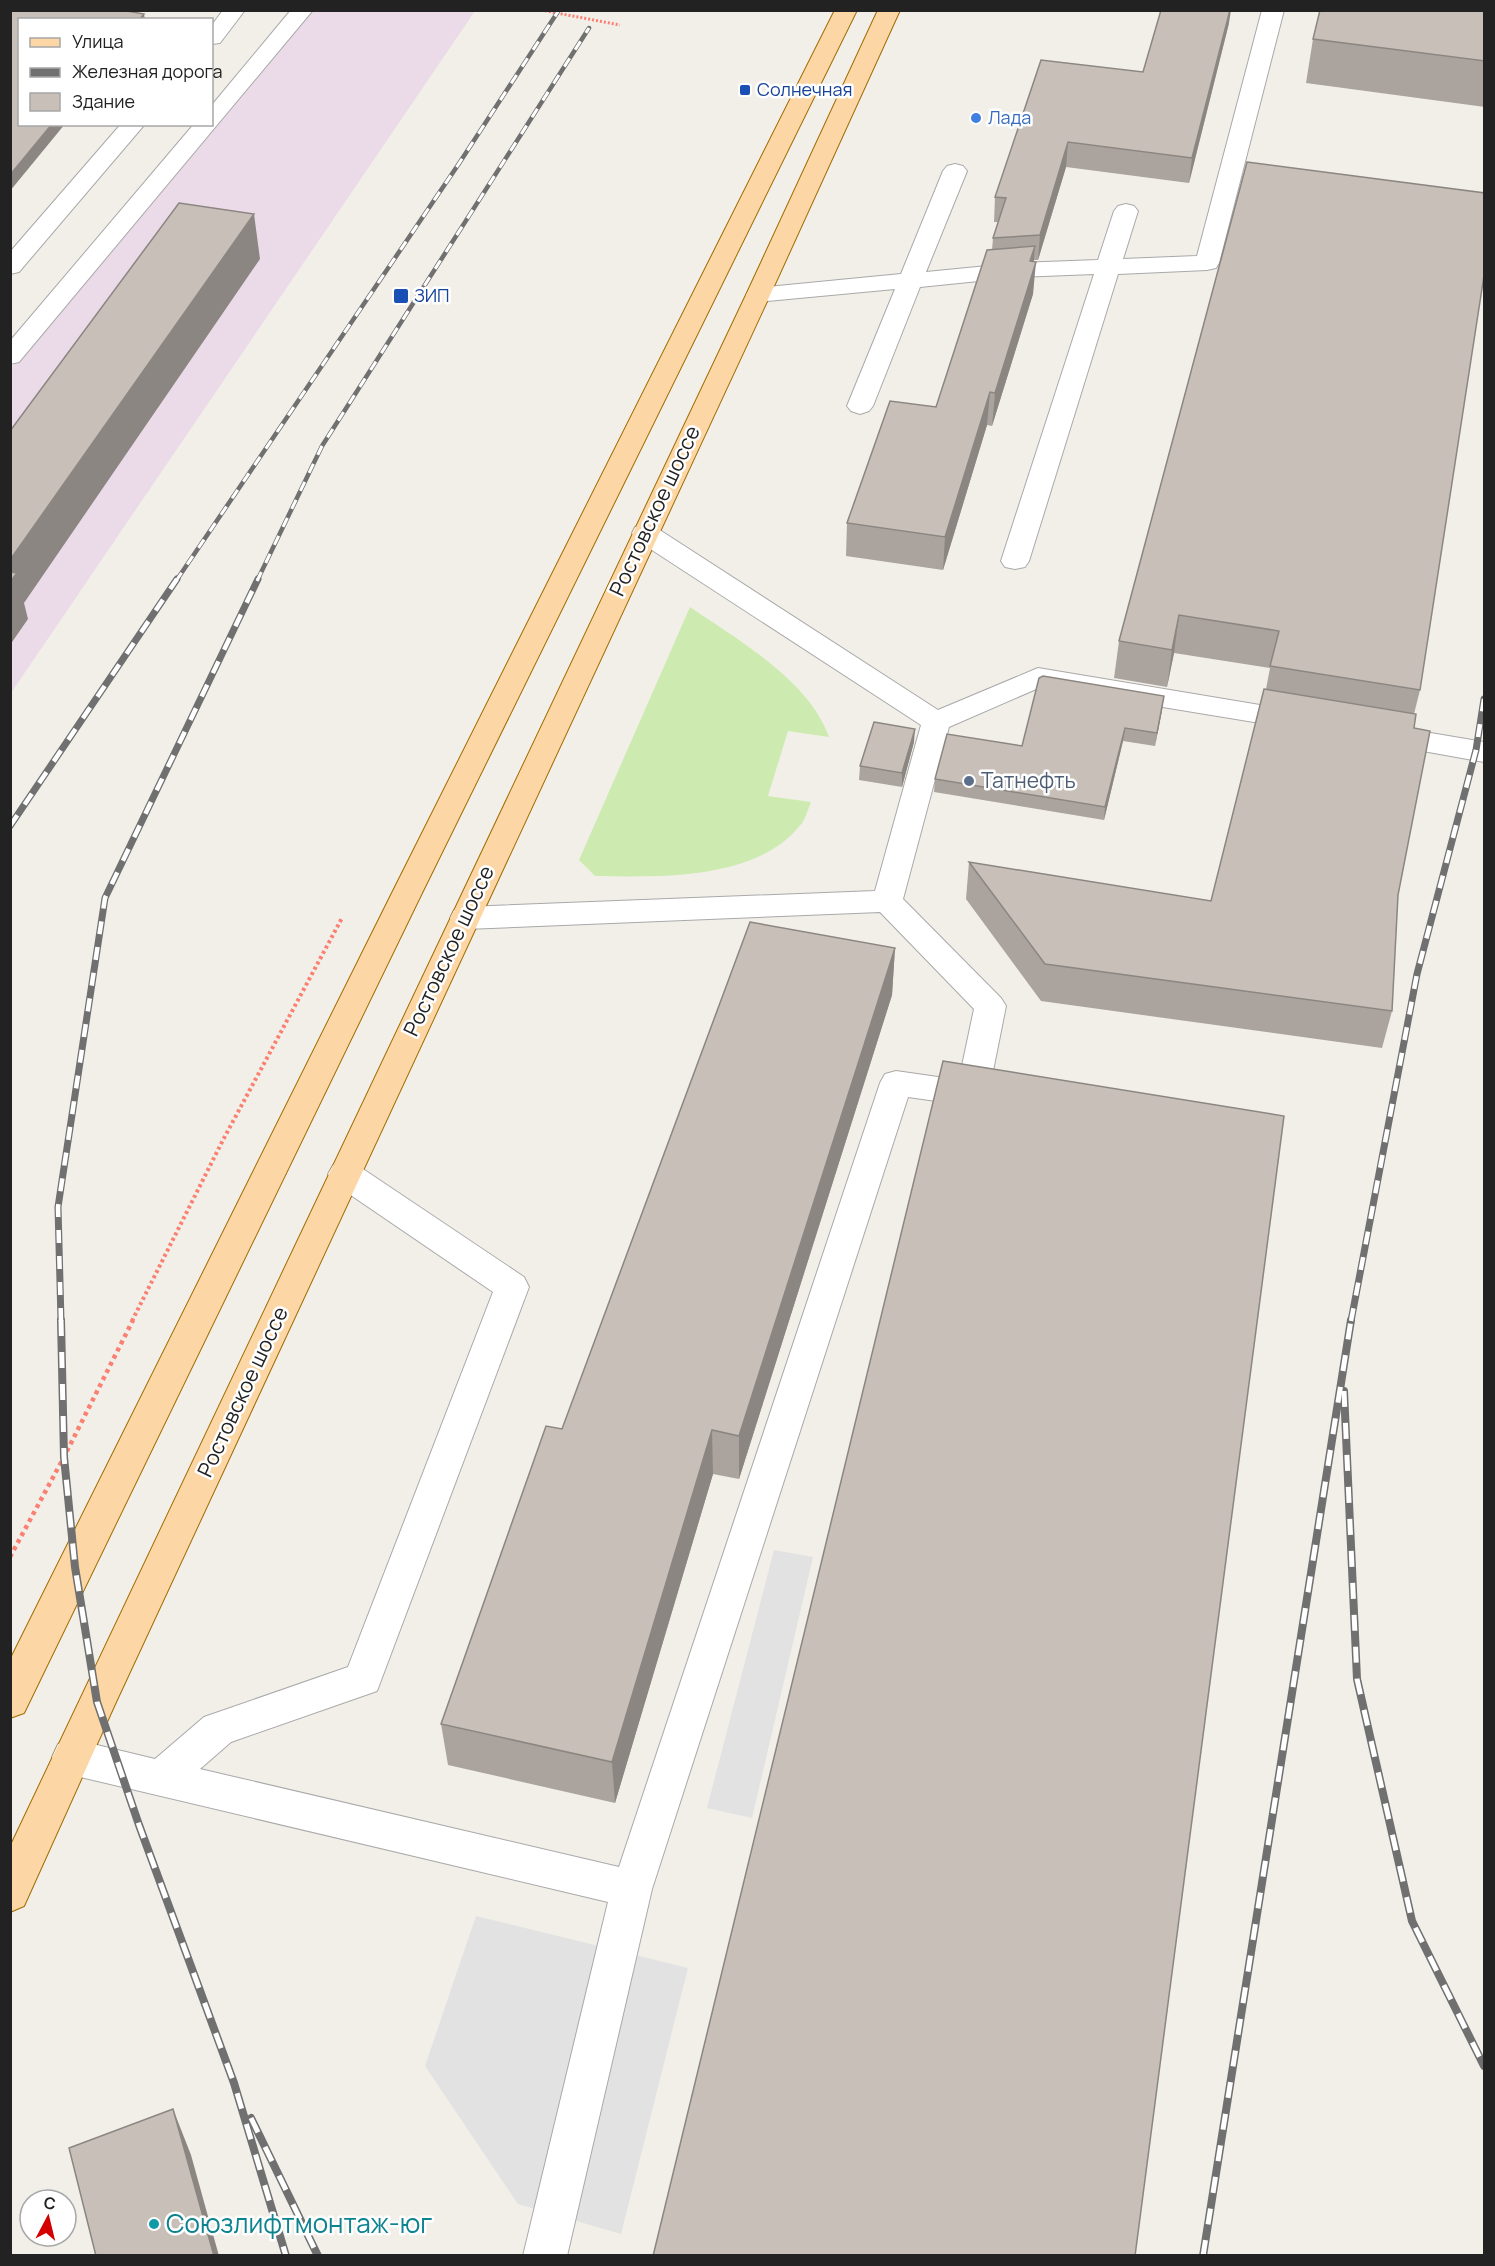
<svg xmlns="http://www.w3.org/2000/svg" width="1495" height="2266" viewBox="0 0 1495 2266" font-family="Manrope,sans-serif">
<rect width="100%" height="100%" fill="#f2efe9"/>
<path fill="#ebdbe8" d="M 313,11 L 475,11 L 11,693 L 11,368 Z"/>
<path fill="#cdebb0" d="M 690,607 C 738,640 809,680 829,737 L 788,731 L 768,796 L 811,802 C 808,809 806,817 802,823 C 758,881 660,877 595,876 L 579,860 Z"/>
<g fill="#e2e2e2">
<path d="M 774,1550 L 813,1557 L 752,1818 L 707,1808 Z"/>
<path d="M 476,1916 L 688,1968 L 621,2234 L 518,2204 L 425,2066 Z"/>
</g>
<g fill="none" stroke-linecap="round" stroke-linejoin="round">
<g stroke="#a9a9a9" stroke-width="2">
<g id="minor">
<path d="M 223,10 L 245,10 L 220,43 L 212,44 L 212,25 Z"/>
<path d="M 291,10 L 313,10 L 19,362 L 10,364 L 10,341 L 194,124 L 212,124 L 212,105 Z"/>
<path d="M 1262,10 L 1284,10 L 1219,263 L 1216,268 L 1207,270 L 1118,274 L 1029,561 L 1025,567 L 1015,569 L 1005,567 L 1001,561 L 1094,274 L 1018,277 L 920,287 L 873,406 L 869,411 L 860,414 L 851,411 L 847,406 L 895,289 L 758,302 L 749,300 L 746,295 L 749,290 L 758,288 L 901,274 L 943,171 L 947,166 L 955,164 L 963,166 L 967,171 L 926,272 L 1018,263 L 1098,260 L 1114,211 L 1118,206 L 1126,204 L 1134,206 L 1138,211 L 1123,259 L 1197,256 Z"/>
<path d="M 121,124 L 145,124 L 19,272 L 10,274 L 10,252 Z"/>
<path d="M 645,525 L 655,527 L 938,710 L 1038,668 L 1302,712 L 1312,714 L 1316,721 L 1312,728 L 1302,730 L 1041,687 L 949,727 L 903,899 L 1001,998 L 1006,1006 L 990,1086 L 995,1095 L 991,1104 L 979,1107 L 908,1097 L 652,1889 L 567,2256 L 523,2256 L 608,1902 L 72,1775 L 58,1770 L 52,1757 L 58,1744 L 72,1739 L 155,1759 L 204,1717 L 348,1667 L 493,1292 L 333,1183 L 328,1174 L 333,1165 L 345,1161 L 357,1165 L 524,1277 L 529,1287 L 377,1691 L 231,1742 L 200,1769 L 619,1867 L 880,1083 L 885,1074 L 896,1071 L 959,1080 L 974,1009 L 880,912 L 465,929 L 454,926 L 450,918 L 454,910 L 465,907 L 875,891 L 921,725 L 635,539 L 632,533 L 635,527 Z"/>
<path d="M 1383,725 L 1484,742 L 1484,762 L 1373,742 L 1369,735 L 1373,728 Z"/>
</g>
</g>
<g stroke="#a06b00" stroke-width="2">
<g id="major">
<path d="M 835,10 L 857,10 L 422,893 L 24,1713 L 10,1718 L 10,1660 L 392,893 Z"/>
<path d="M 878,10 L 900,10 L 770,295 L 116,1702 L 24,1906 L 10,1912 L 10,1847 L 746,295 Z"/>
</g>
</g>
<path stroke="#fa8072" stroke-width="3" stroke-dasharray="2 2" stroke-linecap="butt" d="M 541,10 L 620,25"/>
<path stroke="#fa8072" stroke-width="4" stroke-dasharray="3 3" stroke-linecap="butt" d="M 132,1321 L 223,1140 L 342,918"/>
<path stroke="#fa8072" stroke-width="4.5" stroke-dasharray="4 4" stroke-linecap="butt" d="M 10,1557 L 64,1457 L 133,1320"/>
<use href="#minor" fill="#fff" fill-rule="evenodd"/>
<use href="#major" fill="#fcd6a4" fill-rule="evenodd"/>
<g stroke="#707070" stroke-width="4.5">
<g id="rail-far2">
<path d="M 176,581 L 458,165 L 559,10"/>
<path d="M 257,581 L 322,446 L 589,28"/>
</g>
</g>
<g stroke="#707070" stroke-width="7">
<g id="rail-far1">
<path d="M 10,826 L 177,579"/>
<path d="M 61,1321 L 58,1207 L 105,898 L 258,579"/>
<path d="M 1351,1321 L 1417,974 L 1476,750 L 1484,699"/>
</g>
</g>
<g stroke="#707070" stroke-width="8">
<g id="rail">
<path d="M 61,1320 L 64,1457 L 75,1567 L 97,1702 L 139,1825 L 234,2083 L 286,2256"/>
<path d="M 1344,1391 L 1357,1679 L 1412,1921 L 1484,2066"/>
<path d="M 251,2118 L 318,2256"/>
<path d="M 1203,2256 L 1351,1320"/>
</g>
</g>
<use href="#rail-far2" stroke="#fff" stroke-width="3" stroke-dasharray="10" stroke-linecap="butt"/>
<use href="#rail-far1" stroke="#fff" stroke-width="4.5" stroke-dasharray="13" stroke-linecap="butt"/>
<use href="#rail" stroke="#fff" stroke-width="5" stroke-dasharray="16" stroke-linecap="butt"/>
</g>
<g fill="#aba49e">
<path d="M 1485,10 L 1485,107 L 1306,83 L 1313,39 Z"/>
<path d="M 1229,23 L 1189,183 L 1066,167 L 1038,260 L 1034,260 L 1033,294 L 992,426 L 987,425 L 943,570 L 846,556 L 847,523 L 936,407 L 992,250 L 993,238 L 998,222 L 994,222 L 995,197 L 1143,72 Z"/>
<path d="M 1247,162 L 1420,690 L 1414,714 L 1414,728 L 1398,895 L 1392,1011 L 1382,1048 L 1041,1001 L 966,899 L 969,862 L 1211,901 L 1266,689 L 1270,668 L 1174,653 L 1167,687 L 1114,678 L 1119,641 Z"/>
<path d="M 1162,710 L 1155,746 L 1123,741 L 1104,820 L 934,792 L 935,779 L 1022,746 Z"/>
<path d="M 914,742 L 902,787 L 859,780 L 860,766 Z"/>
<path d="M 895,948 L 892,995 L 739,1479 L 713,1474 L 615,1803 L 448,1765 L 441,1724 L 562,1429 Z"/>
</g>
<g fill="#8b8681">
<path d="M 1230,10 L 1231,10 L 1229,23 L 1189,183 L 1192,158 Z"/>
<path d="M 144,14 L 145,20 L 139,20 Z"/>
<path d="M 52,124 L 65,124 L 10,191 L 10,175 Z"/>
<path d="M 1068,142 L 1066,167 L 1038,260 L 1040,235 Z"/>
<path d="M 254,214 L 260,259 L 24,603 L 28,619 L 10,645 L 10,560 Z"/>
<path d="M 1035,246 L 1033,270 L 1036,262 L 1033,294 L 992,426 L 995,393 Z"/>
<path d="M 990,392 L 987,425 L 943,570 L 945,537 Z"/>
<path d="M 1179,615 L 1174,653 L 1167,687 L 1172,650 Z"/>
<path d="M 1164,696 L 1162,710 L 1155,746 L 1157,733 Z"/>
<path d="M 1125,728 L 1123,741 L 1104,820 L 1105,807 Z"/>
<path d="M 915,729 L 914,742 L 902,787 L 902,773 Z"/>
<path d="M 895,948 L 892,995 L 739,1479 L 739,1436 Z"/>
<path d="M 712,1430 L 713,1474 L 615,1803 L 612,1762 Z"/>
<path d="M 173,2109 L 191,2155 L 219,2256 L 214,2256 Z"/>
</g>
<g fill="#c7bfb8" stroke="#8b8681" stroke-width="1.5">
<path d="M 10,10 L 121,10 L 144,14 L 139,20 L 20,20 L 20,124 L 52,124 L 10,175 Z"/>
<path d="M 1161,10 L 1230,10 L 1192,158 L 1068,142 L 1040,235 L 993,238 L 1006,198 L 995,197 L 1041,60 L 1143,72 Z"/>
<path d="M 1320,10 L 1485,10 L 1485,61 L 1313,39 Z"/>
<path d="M 1247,162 L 1485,193 L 1485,269 L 1420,690 L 1270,666 L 1279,631 L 1179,615 L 1172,650 L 1119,641 Z"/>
<path d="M 179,203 L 254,214 L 10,560 L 10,431 Z"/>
<path d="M 1035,246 L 1030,261 L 1036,262 L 995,393 L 990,392 L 945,537 L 847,523 L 890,401 L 936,407 L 987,250 Z"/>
<path d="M 10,572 L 17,573 L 10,582 Z"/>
<path d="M 1043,676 L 1164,696 L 1157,733 L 1125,728 L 1105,807 L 935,779 L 947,734 L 1022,746 L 1039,678 Z"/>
<path d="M 1264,689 L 1416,714 L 1414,728 L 1430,731 L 1398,895 L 1392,1011 L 1045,964 L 969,862 L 1211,901 Z"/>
<path d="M 874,722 L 915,729 L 902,773 L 860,766 Z"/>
<path d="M 750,922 L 895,948 L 739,1436 L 712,1430 L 612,1762 L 441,1724 L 546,1426 L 562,1429 Z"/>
<path d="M 943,1061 L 1284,1116 L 1135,2256 L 653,2256 Z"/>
<path d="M 173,2109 L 214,2256 L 96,2256 L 69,2148 Z"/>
</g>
<g fill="#1a4fb4" stroke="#fff" stroke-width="2">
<rect x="739" y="84" width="12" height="12" rx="3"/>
<rect x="393" y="288" width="16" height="16" rx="3"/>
</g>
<circle fill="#3f7fe0" stroke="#fff" stroke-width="2" cx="976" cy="118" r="6"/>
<circle fill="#5c6f8a" stroke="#fff" stroke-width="2" cx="969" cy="781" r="6"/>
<circle fill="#0f9aa8" stroke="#fff" stroke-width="2" cx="154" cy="2224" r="6"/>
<g text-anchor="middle" stroke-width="5" stroke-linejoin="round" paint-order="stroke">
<g font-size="18" fill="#164399" stroke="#fff" text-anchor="start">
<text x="757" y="96">Солнечная</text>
<text x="414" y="302">ЗИП</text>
</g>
<g font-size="18" fill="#366cbe" stroke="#fff" text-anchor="start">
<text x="988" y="124">Лада</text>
</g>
<g font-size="21" fill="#222" stroke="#fff">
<text transform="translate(655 511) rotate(-65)" y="7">Ростовское шоссе</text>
<text transform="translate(449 951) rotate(-65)" y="7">Ростовское шоссе</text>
<text transform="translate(243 1392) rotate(-65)" y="7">Ростовское шоссе</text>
</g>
<g font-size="21" fill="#4e5e75" stroke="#fff" text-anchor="start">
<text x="981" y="788">Татнефть</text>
</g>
<g font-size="26" fill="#0d838f" stroke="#fff" text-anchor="start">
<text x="166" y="2233">Союзлифтмонтаж-юг</text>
</g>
</g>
<rect width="1495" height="2266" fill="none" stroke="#222222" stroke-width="24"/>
<rect x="18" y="18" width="195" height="108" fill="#ffffff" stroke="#a7a7a7" stroke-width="1.5"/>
<rect x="30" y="38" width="30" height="9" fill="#fcd6a4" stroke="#a7a7a7" stroke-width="1.5"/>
<text x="72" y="48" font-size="18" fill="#222222">Улица</text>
<rect x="30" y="68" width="30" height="9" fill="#707070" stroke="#a7a7a7" stroke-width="1.5"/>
<text x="72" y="78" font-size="18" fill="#222222">Железная дорога</text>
<rect x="30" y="93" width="30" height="18" fill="#c7bfb8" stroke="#a7a7a7" stroke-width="1.5"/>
<text x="72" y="108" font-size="18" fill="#222222">Здание</text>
<g transform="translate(48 2218) rotate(7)"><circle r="28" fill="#ffffff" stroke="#a7a7a7" stroke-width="1.5"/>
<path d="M0-4.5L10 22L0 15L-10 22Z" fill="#d40000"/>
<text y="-9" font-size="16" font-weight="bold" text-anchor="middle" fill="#222222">С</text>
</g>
</svg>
